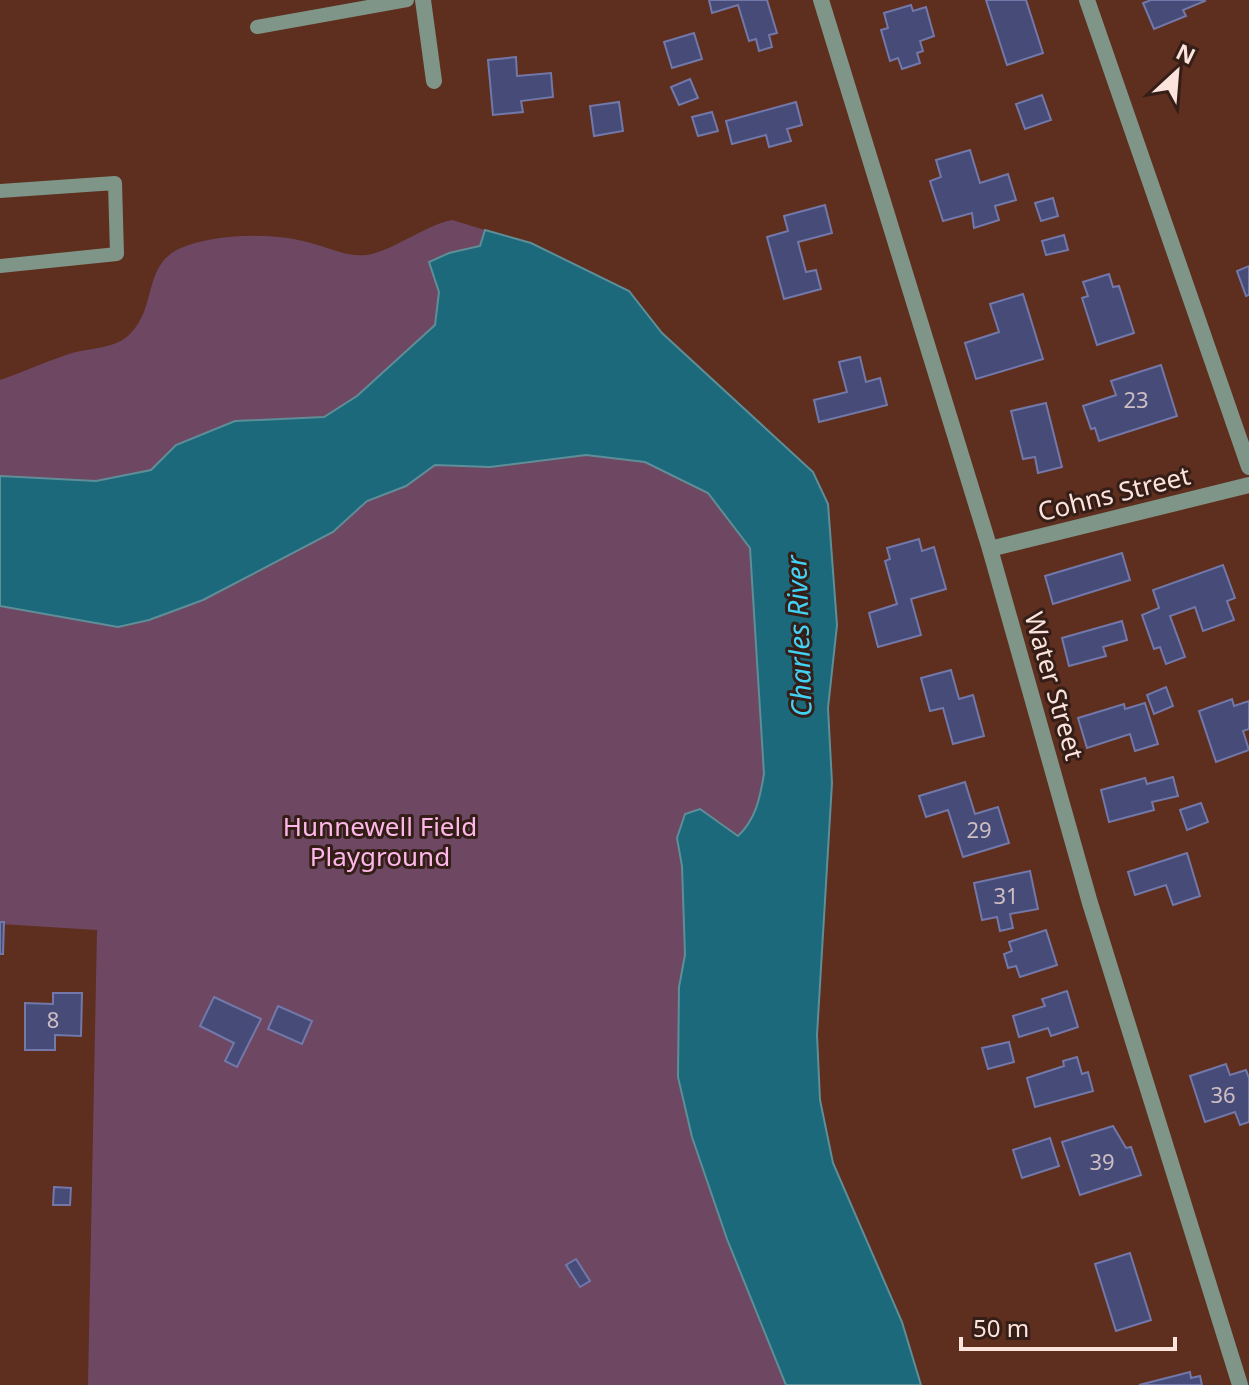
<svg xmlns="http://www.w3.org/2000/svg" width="1249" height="1385" viewBox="0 0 1249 1385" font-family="'Noto Sans',sans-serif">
<rect width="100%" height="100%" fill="#5e2e1e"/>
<g fill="#6e4863">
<path d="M 452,220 L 485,230 L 480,246 L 449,253 L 429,262 L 439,292 L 435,325 L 357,396 L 324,417 L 235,421 L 176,445 L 151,470 L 96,481 L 0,476 L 0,380 C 23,372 45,362 69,354 C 90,347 115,350 131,333 C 157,306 143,264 181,248 C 217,233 277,232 314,244 C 333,249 347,257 367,255 C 393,251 423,226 452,220 Z"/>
<path d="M 586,455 L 646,462 L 708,493 L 750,548 L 764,774 C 760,799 756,819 737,836 L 719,821 L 677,838 L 682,866 L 685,955 L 679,987 L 678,1077 L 692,1137 L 727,1239 L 786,1385 L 88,1385 L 97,930 L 0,924 L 0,606 L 118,627 L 149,620 L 203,600 L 333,532 L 367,501 L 406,486 L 435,465 L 490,467 Z"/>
</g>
<path fill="#1b697b" stroke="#5e8e98" stroke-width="2" d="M 485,230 L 531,243 L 629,291 L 662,333 L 813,472 L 828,504 L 837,625 L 828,708 L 832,783 L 817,1035 L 820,1100 L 833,1163 L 902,1322 L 921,1385 L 786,1385 L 727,1239 L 692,1137 L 678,1077 L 679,987 L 685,955 L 682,866 L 677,838 L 685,814 L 700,809 L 738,836 C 756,819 760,798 764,774 L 750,548 L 708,493 L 645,462 L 586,455 L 490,467 L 435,465 L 406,486 L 367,501 L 333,532 L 203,600 L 149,620 L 118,627 L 0,606 L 0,476 L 96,481 L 151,470 L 176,445 L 235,421 L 324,417 L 357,396 L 435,325 L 439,292 L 429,262 L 449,253 L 480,246 Z"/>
<g fill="#464b78" stroke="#7278a9" stroke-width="2">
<path d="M 709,0 L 767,0 L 777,33 L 769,35 L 772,47 L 759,51 L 756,39 L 749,41 L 738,5 L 712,13 Z"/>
<path d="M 986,0 L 1026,0 L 1043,53 L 1007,65 Z"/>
<path d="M 1151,0 L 1204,0 L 1205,1 L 1183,10 L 1186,16 L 1154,29 L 1143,3 Z"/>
<path d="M 911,5 L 913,11 L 926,7 L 934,36 L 920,41 L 923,51 L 917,53 L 920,63 L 902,69 L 898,58 L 890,61 L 881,30 L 888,28 L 884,13 Z"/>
<path d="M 694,33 L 702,59 L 672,68 L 664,42 Z"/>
<path d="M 516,57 L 517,76 L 551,73 L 553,97 L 521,101 L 523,112 L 493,115 L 488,60 Z"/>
<path d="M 690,79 L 698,98 L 679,105 L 671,87 Z"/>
<path d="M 1042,95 L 1051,120 L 1025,129 L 1016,104 Z"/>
<path d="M 619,102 L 623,131 L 594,136 L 590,106 Z"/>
<path d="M 796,102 L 802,125 L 787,129 L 791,141 L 769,147 L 766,135 L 732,144 L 726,121 Z"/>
<path d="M 712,112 L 718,131 L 698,136 L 692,117 Z"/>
<path d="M 970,150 L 980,183 L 1008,174 L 1016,200 L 995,206 L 999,220 L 974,228 L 972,213 L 943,221 L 930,181 L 941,177 L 936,160 Z"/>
<path d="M 1053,198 L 1058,216 L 1041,221 L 1035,203 Z"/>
<path d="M 825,205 L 832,233 L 798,242 L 806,272 L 816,270 L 821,289 L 784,299 L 767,237 L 788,231 L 784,216 Z"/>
<path d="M 1064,235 L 1068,250 L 1046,255 L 1042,241 Z"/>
<path d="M 1249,266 L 1249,295 L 1246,296 L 1237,271 Z"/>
<path d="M 1109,274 L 1113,287 L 1119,286 L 1134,333 L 1097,345 L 1082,298 L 1088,296 L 1083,282 Z"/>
<path d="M 1023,294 L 1043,359 L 976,379 L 965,343 L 999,332 L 990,304 Z"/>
<path d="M 860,357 L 866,382 L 880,378 L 887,405 L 819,422 L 814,400 L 847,392 L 839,362 Z"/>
<path d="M 1161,365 L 1177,416 L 1099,441 L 1095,428 L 1091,429 L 1083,406 L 1116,395 L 1111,381 Z"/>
<path d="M 1046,403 L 1062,467 L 1038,473 L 1035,457 L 1023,459 L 1011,411 Z"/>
<path d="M 919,539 L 922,551 L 934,547 L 946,589 L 911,599 L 921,635 L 878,647 L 869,613 L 897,604 L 885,561 L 890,559 L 887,548 Z"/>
<path d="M 1122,553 L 1130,580 L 1053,604 L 1045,576 Z"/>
<path d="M 1223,565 L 1235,598 L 1227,601 L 1234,620 L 1203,631 L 1195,607 L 1170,616 L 1185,657 L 1166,664 L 1160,647 L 1154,649 L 1142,615 L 1159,608 L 1153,590 Z"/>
<path d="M 1122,621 L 1127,640 L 1103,647 L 1106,656 L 1069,666 L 1062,638 Z"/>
<path d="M 951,670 L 959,699 L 973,695 L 984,736 L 953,744 L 943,708 L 930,711 L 921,678 Z"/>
<path d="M 1166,687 L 1173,706 L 1154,714 L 1147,695 Z"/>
<path d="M 1232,699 L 1234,706 L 1249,701 L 1249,729 L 1243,731 L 1249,750 L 1216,762 L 1199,711 Z"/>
<path d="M 1145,703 L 1158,744 L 1135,751 L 1130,734 L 1087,748 L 1078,718 L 1124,704 L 1125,709 Z"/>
<path d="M 1173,777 L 1178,796 L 1152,802 L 1154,810 L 1109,822 L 1101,790 L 1145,778 L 1147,784 Z"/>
<path d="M 965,782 L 975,814 L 998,807 L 1009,843 L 963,857 L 948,810 L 926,817 L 919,796 Z"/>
<path d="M 1201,803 L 1208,822 L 1187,830 L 1180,810 Z"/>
<path d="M 1187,853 L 1200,896 L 1173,905 L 1166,885 L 1135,895 L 1128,872 Z"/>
<path d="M 1030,871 L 1038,909 L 1010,914 L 1013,928 L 1000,931 L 997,917 L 982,920 L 974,883 Z"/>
<path d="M 0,922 L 4,922 L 3,954 L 0,954 Z"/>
<path d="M 1046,930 L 1057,965 L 1020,977 L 1016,966 L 1008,968 L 1004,954 L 1012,951 L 1009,942 Z"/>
<path d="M 1067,991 L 1078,1027 L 1051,1036 L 1048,1028 L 1019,1037 L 1013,1016 L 1045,1006 L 1042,999 Z"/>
<path d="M 53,993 L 82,993 L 81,1036 L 55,1035 L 55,1050 L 25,1050 L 25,1003 L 53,1004 Z"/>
<path d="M 214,997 L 261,1019 L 237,1067 L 225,1061 L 234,1043 L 200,1026 Z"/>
<path d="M 278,1006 L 312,1021 L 302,1044 L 268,1029 Z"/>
<path d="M 1009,1042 L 1014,1062 L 988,1069 L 982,1048 Z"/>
<path d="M 1077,1057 L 1082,1074 L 1088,1072 L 1093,1091 L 1035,1107 L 1027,1078 L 1064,1066 L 1063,1061 Z"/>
<path d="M 1226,1064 L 1230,1075 L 1246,1070 L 1249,1078 L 1249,1122 L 1240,1125 L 1235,1112 L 1205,1122 L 1190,1076 Z"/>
<path d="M 1113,1126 L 1126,1148 L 1131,1147 L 1141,1175 L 1080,1195 L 1062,1142 Z"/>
<path d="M 1050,1138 L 1059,1166 L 1022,1178 L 1013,1150 Z"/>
<path d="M 54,1187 L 71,1188 L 70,1205 L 53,1205 Z"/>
<path d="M 1130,1253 L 1151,1320 L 1116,1331 L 1095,1264 Z"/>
<path d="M 576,1259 L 590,1281 L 580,1287 L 566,1265 Z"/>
<path d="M 1190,1372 L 1191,1378 L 1200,1376 L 1202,1385 L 1139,1385 Z"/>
</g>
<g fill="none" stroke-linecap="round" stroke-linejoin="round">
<g stroke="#7e9587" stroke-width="14">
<path d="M 257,27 L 407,0"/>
<path d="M 0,191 L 115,183 L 117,254 L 0,266"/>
</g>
<g stroke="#7e9587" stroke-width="16">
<path d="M 423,0 L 434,81"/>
<path d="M 821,0 L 990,549 L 1090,903 L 1240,1385"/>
<path d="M 1087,0 L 1249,467"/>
<path d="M 990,549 L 1249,485"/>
</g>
</g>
<g text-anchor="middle" stroke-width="6" stroke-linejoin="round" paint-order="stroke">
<g font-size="22" fill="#cebdc2">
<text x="1136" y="408">23</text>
<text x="979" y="838">29</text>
<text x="1006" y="904">31</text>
<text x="53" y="1028">8</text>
<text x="1223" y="1103">36</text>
<text x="1102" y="1170">39</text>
</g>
<g font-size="26" fill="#fce3db" stroke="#341e17">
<text transform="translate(1114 494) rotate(-14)" y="9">Cohns Street</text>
<text transform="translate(1054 686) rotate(74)" y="9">Water Street</text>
</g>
<g font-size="26" fill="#fdb7e8" stroke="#341e17">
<text x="380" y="836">Hunnewell Field<tspan x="380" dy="30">Playground</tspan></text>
</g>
<g font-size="28" font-style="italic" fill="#43d1f4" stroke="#341e17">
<text transform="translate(799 636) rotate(-92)" y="10">Charles River</text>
</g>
</g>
<g transform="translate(1177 72) rotate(26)" stroke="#341e17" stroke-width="6" paint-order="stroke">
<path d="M0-6L14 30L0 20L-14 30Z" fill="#fce3db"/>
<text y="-12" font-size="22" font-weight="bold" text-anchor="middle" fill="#fce3db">N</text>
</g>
<path d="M961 1337v12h214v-12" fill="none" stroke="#fce3db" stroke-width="4"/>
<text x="973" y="1337" font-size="24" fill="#fce3db" stroke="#341e17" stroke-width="6" paint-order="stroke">50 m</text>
</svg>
